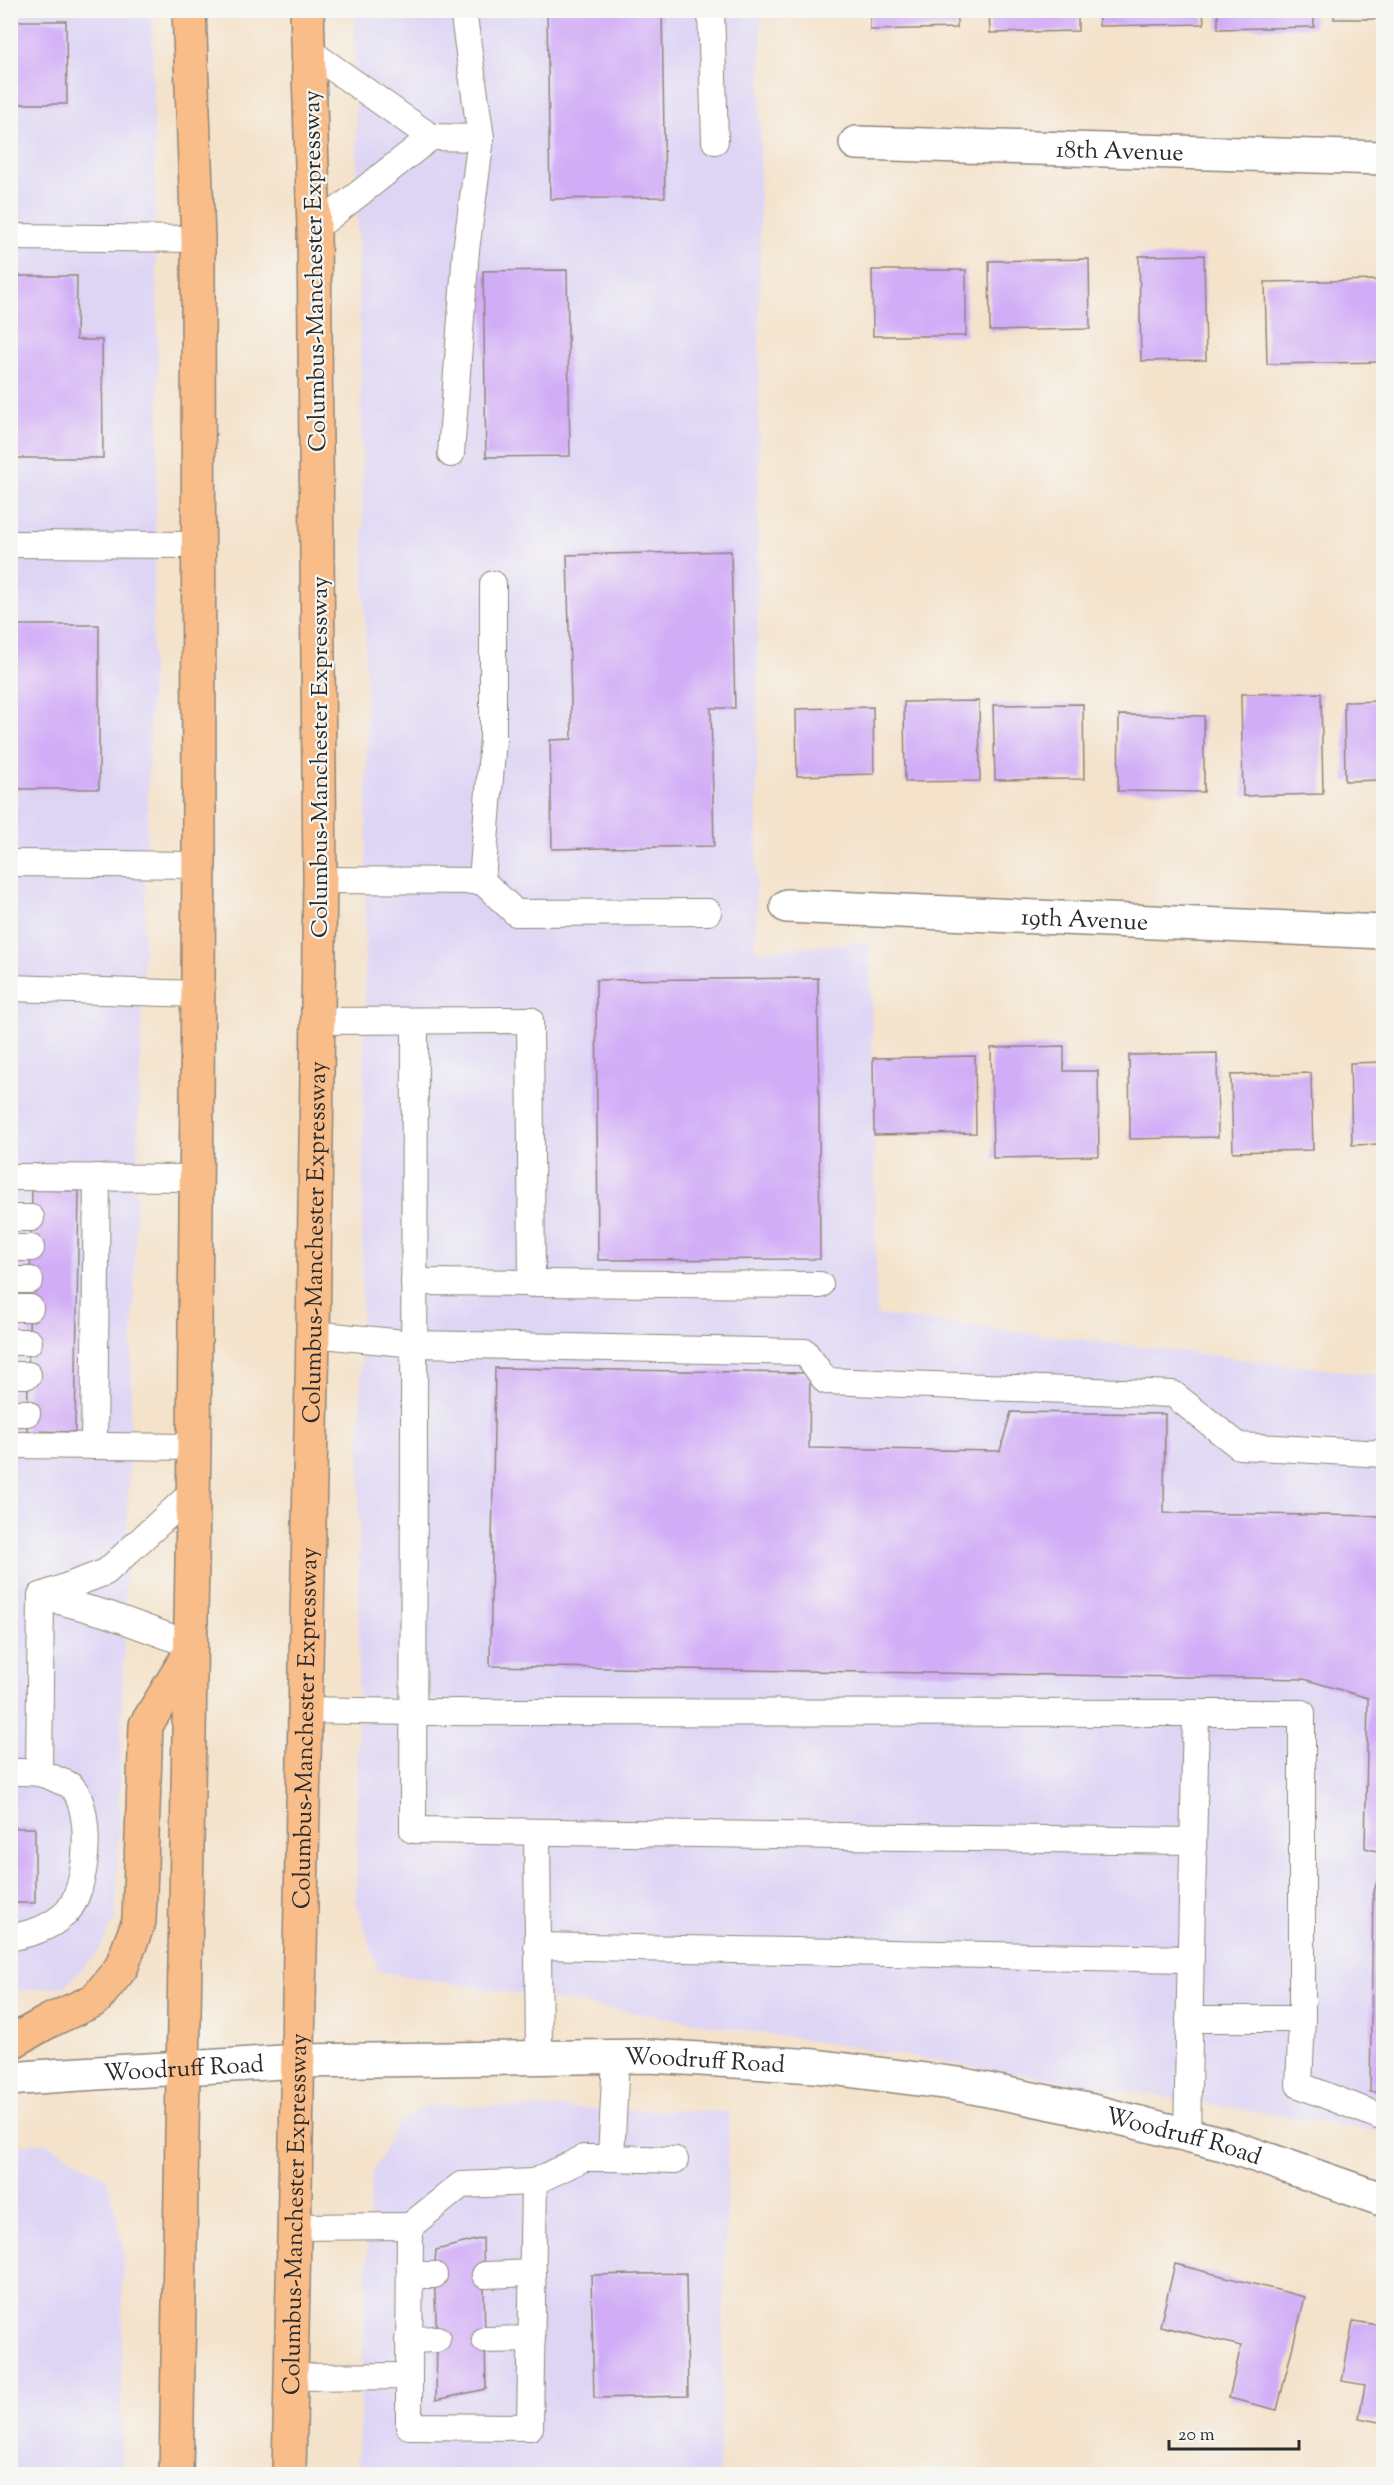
<svg xmlns="http://www.w3.org/2000/svg" width="1394" height="2485" viewBox="0 0 1394 2485" font-family="'Sorts Mill Goudy',serif">
<rect width="100%" height="100%" fill="#f6f6f2"/>
<filter id="ink" filterUnits="userSpaceOnUse"><feTurbulence type="fractalNoise" baseFrequency=".0167" numOctaves="2"/><feDisplacementMap in="SourceGraphic" scale="12" xChannelSelector="R" yChannelSelector="G"/><feConvolveMatrix kernelMatrix="1 2 1 2 8 2 1 2 1" color-interpolation-filters="sRGB"/></filter>
<filter id="wash" filterUnits="userSpaceOnUse"><feTurbulence type="fractalNoise" baseFrequency=".008" numOctaves="4" result="noise"/><feDisplacementMap in="SourceGraphic" scale="24" xChannelSelector="R" yChannelSelector="G"/><feGaussianBlur stdDeviation="1.35" result="paint"/><feColorMatrix in="noise" values="0 0 0 0 0 0 0 0 0 0 0 0 0 0 0 0 0 1.4 0 .05"/><feComposite in="paint" operator="in"/></filter>
<g filter="url(#wash)">
<rect width="100%" height="100%" fill="#f4e2ca"/>
<g fill="#ded5f5">
<path d="M 10,11 L 152,11 L 159,410 L 116,1916 L 98,1953 L 65,1986 L 11,1992 Z"/>
<path d="M 354,11 L 761,11 L 756,952 L 870,941 L 877,1315 L 1383,1376 L 1383,2132 L 379,1972 L 356,1902 L 367,736 Z"/>
<path d="M 425,2105 L 729,2112 L 719,2474 L 357,2474 L 371,2177 L 396,2126 Z"/>
<path d="M 44,2142 L 107,2178 L 123,2246 L 121,2474 L 11,2474 L 11,2147 Z"/>
</g>
<g id="blocks">
<g fill="#d1acf7">
<path d="M 547,10 L 662,10 L 665,197 L 550,199 Z"/>
<path d="M 870,10 L 957,10 L 957,28 L 870,30 Z"/>
<path d="M 989,10 L 1078,10 L 1078,31 L 990,33 Z"/>
<path d="M 1099,10 L 1203,10 L 1204,24 L 1099,26 Z"/>
<path d="M 1218,10 L 1314,10 L 1314,27 L 1218,29 Z"/>
<rect x="1334" y="10" width="50" height="9"/>
<path d="M 10,21 L 66,21 L 67,104 L 10,104 Z"/>
<path d="M 1204,255 L 1206,360 L 1141,361 L 1139,256 Z"/>
<path d="M 1089,259 L 1090,329 L 990,331 L 989,261 Z"/>
<path d="M 567,270 L 570,456 L 486,457 L 483,271 Z"/>
<path d="M 872,270 L 966,270 L 966,336 L 873,336 Z"/>
<path d="M 10,276 L 77,276 L 76,340 L 102,340 L 103,458 L 10,458 Z"/>
<path d="M 1384,280 L 1384,362 L 1267,364 L 1265,282 Z"/>
<path d="M 731,551 L 735,708 L 711,708 L 714,846 L 552,849 L 550,740 L 572,739 L 567,555 Z"/>
<rect x="10" y="625" width="89" height="164"/>
<path d="M 1321,693 L 1323,794 L 1243,796 L 1241,694 Z"/>
<path d="M 979,701 L 980,781 L 905,782 L 904,702 Z"/>
<path d="M 1384,701 L 1384,780 L 1345,781 L 1344,702 Z"/>
<path d="M 1083,704 L 1084,779 L 995,780 L 993,705 Z"/>
<path d="M 873,707 L 874,774 L 797,776 L 796,709 Z"/>
<path d="M 1119,715 L 1204,716 L 1204,792 L 1118,791 Z"/>
<path d="M 818,978 L 820,1259 L 598,1260 L 596,980 Z"/>
<path d="M 1064,1046 L 1064,1071 L 1098,1071 L 1099,1156 L 993,1158 L 991,1048 Z"/>
<path d="M 1217,1053 L 1218,1137 L 1130,1139 L 1129,1055 Z"/>
<path d="M 975,1056 L 976,1133 L 874,1135 L 873,1058 Z"/>
<path d="M 1384,1062 L 1384,1144 L 1352,1145 L 1350,1063 Z"/>
<path d="M 1311,1073 L 1313,1150 L 1233,1152 L 1231,1075 Z"/>
<path d="M 32,1190 L 79,1191 L 75,1432 L 27,1431 Z"/>
<path d="M 495,1368 L 810,1373 L 809,1448 L 1000,1451 L 1011,1412 L 1165,1414 L 1164,1513 L 1384,1516 L 1384,1853 L 1365,1848 L 1368,1698 L 1304,1679 L 490,1666 Z"/>
<rect x="10" y="1828" width="25" height="75"/>
<path d="M 1383,1861 L 1384,1861 L 1384,2092 L 1370,2092 L 1373,1895 Z"/>
<path d="M 483,2238 L 486,2389 L 436,2400 L 437,2339 L 434,2275 L 436,2250 Z"/>
<path d="M 1175,2264 L 1305,2297 L 1277,2410 L 1229,2398 L 1241,2346 L 1160,2326 Z"/>
<path d="M 686,2273 L 688,2396 L 594,2398 L 591,2275 Z"/>
<path d="M 1353,2321 L 1384,2326 L 1384,2423 L 1359,2418 L 1365,2385 L 1342,2381 Z"/>
</g>
</g>
</g>
<g filter="url(#ink)">
<use href="#blocks" fill-opacity="0" stroke="#90867a" stroke-width="1.5"/>
<g fill="none" stroke-linecap="round" stroke-linejoin="round">
<g stroke="#90867a" stroke-width="28">
<g id="service">
<path d="M 711,10 L 715,141"/>
<path d="M 309,51 L 431,137 L 314,229"/>
<path d="M 431,137 L 481,138"/>
<path d="M 10,237 L 198,239"/>
<path d="M 451,454 L 466,250 L 481,138 L 463,10"/>
<path d="M 10,544 L 199,545"/>
<path d="M 10,863 L 199,865"/>
<path d="M 320,880 L 482,881 L 516,913 L 708,912"/>
<path d="M 482,881 L 493,739 L 493,584"/>
<path d="M 10,988 L 198,994"/>
<path d="M 319,1021 L 530,1020 L 532,1284"/>
<path d="M 415,1021 L 413,1830 L 1192,1841"/>
<path d="M 10,1177 L 196,1178"/>
<path d="M 10,1218 L 31,1218"/>
<path d="M 10,1248 L 31,1248"/>
<path d="M 10,1280 L 30,1280"/>
<path d="M 414,1282 L 820,1285"/>
<path d="M 10,1308 L 30,1308"/>
<path d="M 313,1334 L 414,1344 L 805,1352 L 826,1381 L 1173,1394 L 1239,1446 L 1384,1454"/>
<path d="M 10,1342 L 29,1342"/>
<path d="M 10,1375 L 28,1375"/>
<path d="M 10,1413 L 27,1413"/>
<path d="M 10,1445 L 194,1447"/>
<path d="M 94,1446 L 97,1177"/>
<path d="M 41,1596 L 106,1572 L 193,1492"/>
<path d="M 41,1596 L 107,1614 L 189,1644"/>
<path d="M 305,1710 L 413,1712 L 1196,1713 L 1187,2135"/>
<path d="M 39,1771 L 41,1596"/>
<path d="M 10,1772 C 33,1772 39,1771 60,1781 C 63,1782 69,1784 72,1787 C 94,1811 88,1892 65,1914 C 48,1929 32,1933 10,1938"/>
<path d="M 537,1832 L 539,2058"/>
<path d="M 537,1946 L 1190,1959"/>
<path d="M 1189,2019 L 1302,2019 L 1302,1713 L 1196,1713"/>
<path d="M 1302,2019 L 1299,2085 L 1384,2118"/>
<path d="M 611,2158 L 675,2160"/>
<path d="M 293,2227 L 410,2226"/>
<path d="M 410,2275 L 434,2275"/>
<path d="M 485,2275 L 533,2273"/>
<path d="M 408,2340 L 437,2339"/>
<path d="M 485,2340 L 532,2339"/>
<path d="M 409,2376 L 410,2226 L 461,2185 L 534,2182"/>
<path d="M 290,2377 L 409,2376 L 409,2426 L 530,2427 L 534,2182 L 584,2158 L 611,2158 L 616,2057"/>
</g>
</g>
<g stroke="#90867a" stroke-width="36">
<g id="minor">
<path id="s1" d="M 856,143 L 1384,158"/>
<path id="s2" d="M 787,906 L 1384,932"/>
<path id="s3" d="M 297,2061 L 650,2056 L 815,2066 L 958,2084 L 1092,2111 L 1223,2144 L 1384,2200"/>
</g>
</g>
<g stroke="#90867a" stroke-width="36">
<g id="tertiary">
<path id="s4" d="M 10,2079 C 106,2071 201,2068 297,2061"/>
</g>
</g>
<g stroke="#90867a" stroke-width="36">
<g id="primary">
<path d="M 10,2043 L 49,2021 L 95,2000 L 121,1968 L 139,1921 L 146,1725 L 189,1655"/>
<path d="M 176,2474 L 194,1447 L 199,856 L 198,239 L 189,10"/>
<path id="s5" d="M 289,2474 L 313,1334 L 320,880 L 314,229 L 307,10"/>
</g>
</g>
<use href="#service" stroke="#fff" stroke-width="26"/>
<use href="#minor" stroke="#fff" stroke-width="33"/>
<use href="#tertiary" stroke="#fff" stroke-width="33"/>
<use href="#primary" stroke="#f8bd89" stroke-width="33"/>
</g>
</g>
<g text-anchor="middle" stroke-width="4.5" stroke-linejoin="round" paint-order="stroke">
<g font-size="24" fill="#2b2b2b" stroke="#f6f6f2">
<text dy="8" stroke="none"><textPath href="#s1" startOffset="264">18th Avenue</textPath></text>
<text transform="translate(314 271) rotate(-91)" y="8">Columbus-Manchester Expressway</text>
<text transform="translate(319 757) rotate(-90)" y="8">Columbus-Manchester Expressway</text>
<text dy="8" stroke="none"><textPath href="#s2" startOffset="298">19th Avenue</textPath></text>
<text dy="8" stroke="none"><textPath href="#s5" startOffset="1232">Columbus-Manchester Expressway</textPath></text>
<text dy="8" stroke="none"><textPath href="#s5" startOffset="746">Columbus-Manchester Expressway</textPath></text>
<text dy="8" stroke="none"><textPath href="#s3" startOffset="408">Woodruff Road</textPath></text>
<text dy="8" stroke="none"><textPath href="#s4" startOffset="174">Woodruff Road</textPath></text>
<text dy="8" stroke="none"><textPath href="#s3" startOffset="894">Woodruff Road</textPath></text>
<text dy="8" stroke="none"><textPath href="#s5" startOffset="260">Columbus-Manchester Expressway</textPath></text>
</g>
</g>
<rect width="1394" height="2485" fill="none" stroke="#f6f6f2" stroke-width="36"/>
<path d="M1169 2440v9h130v-9" fill="none" stroke="#2b2b2b" stroke-width="3"/>
<text x="1178" y="2440" font-size="18" fill="#2b2b2b" stroke="#f6f6f2" stroke-width="4.5" paint-order="stroke">20 m</text>
</svg>
